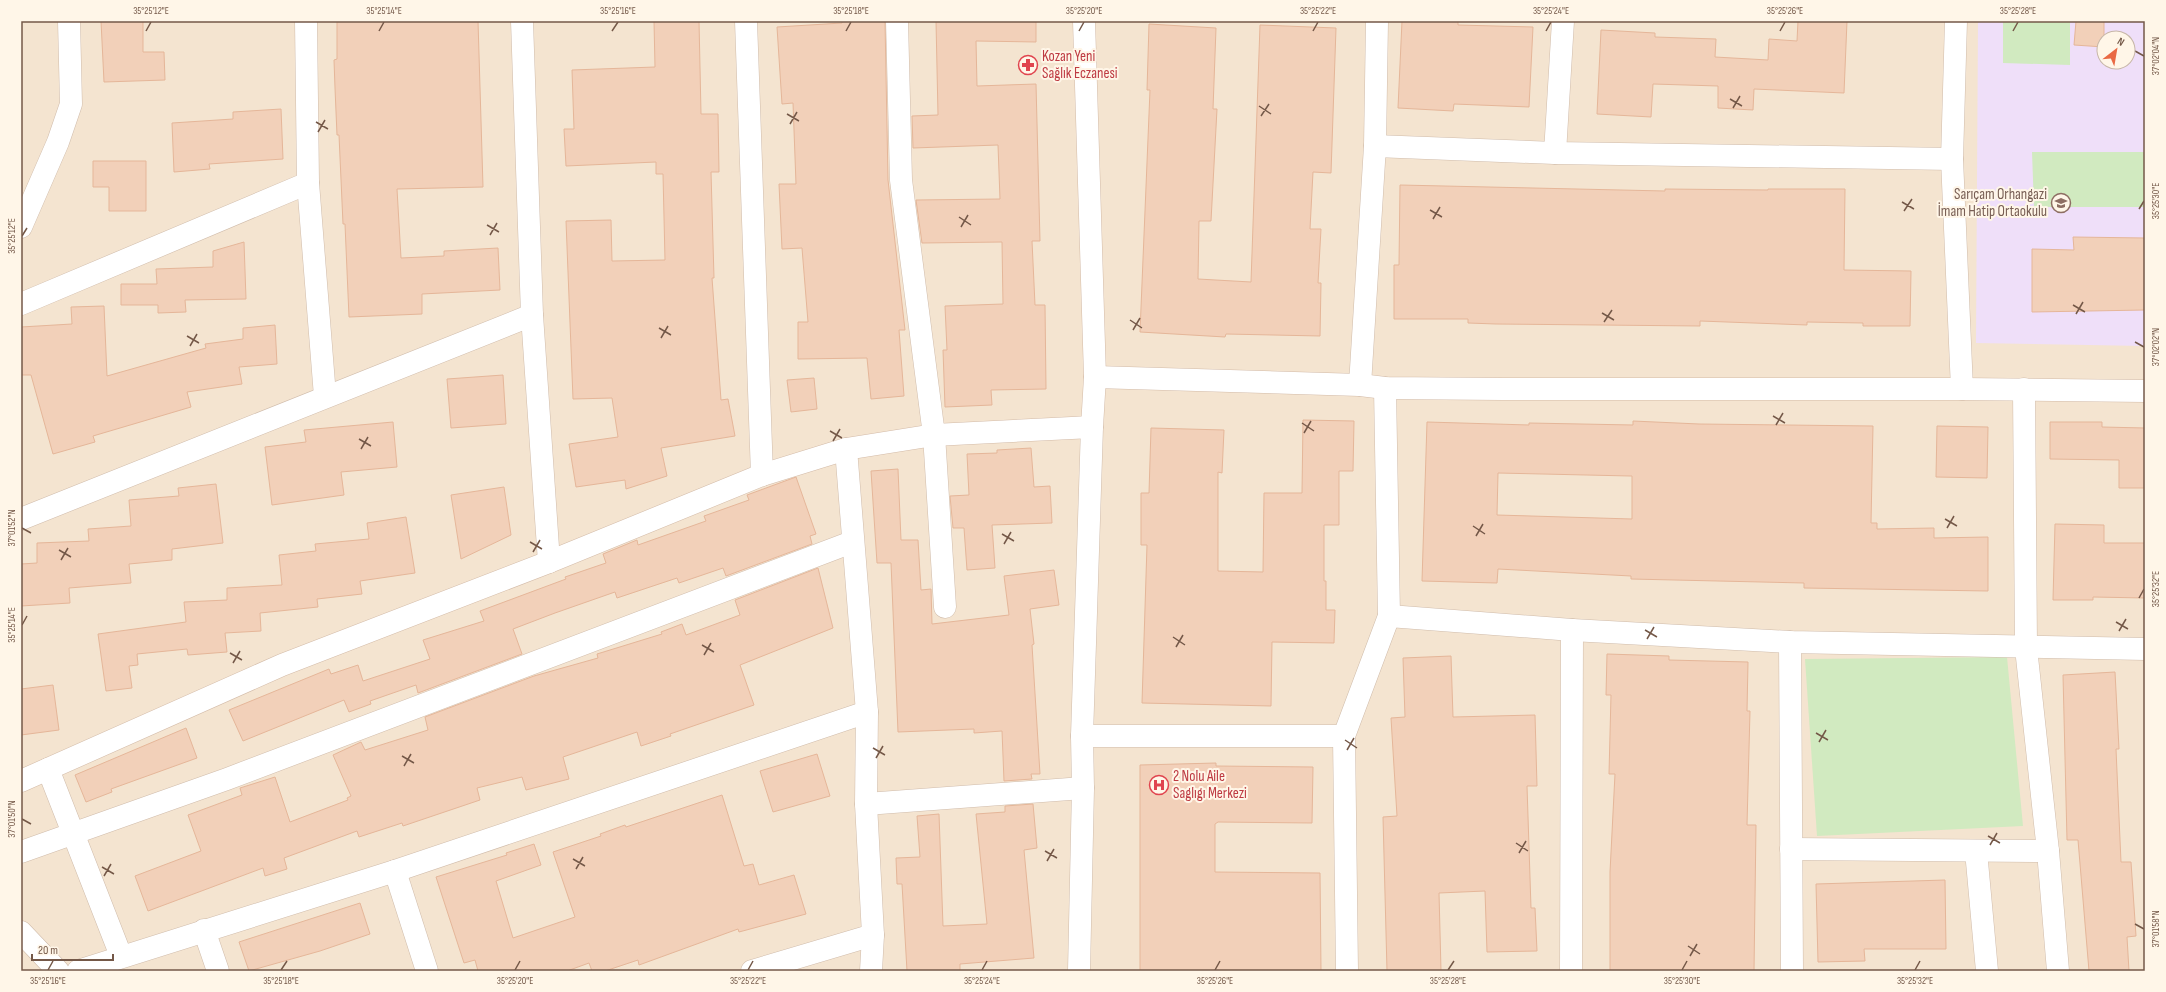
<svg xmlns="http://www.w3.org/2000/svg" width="2166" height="992" viewBox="0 0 2166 992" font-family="'Sofia Sans Condensed',sans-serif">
<rect width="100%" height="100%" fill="#fdf2e2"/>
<path fill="#f4e4d0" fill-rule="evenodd" d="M 21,21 L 2145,21 L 2145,971 L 21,971 ZM 2104,38 L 2128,38 L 2128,62 L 2104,62 Z"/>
<path fill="#efdff9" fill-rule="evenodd" d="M 1978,21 L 2145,21 L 2145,346 L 1976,343 ZM 2104,38 L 2128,38 L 2128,62 L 2104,62 Z"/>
<g fill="#d1eac0">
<path d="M 2003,21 L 2070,21 L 2070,65 L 2003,63 Z"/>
<path d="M 2032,152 L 2145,152 L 2145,207 L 2034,207 Z"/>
<path d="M 2007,657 L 2023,826 L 1817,836 L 1805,659 Z"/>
</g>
<g fill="#f2d0b9" stroke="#e5b699" fill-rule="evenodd">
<path d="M 101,21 L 143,21 L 143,52 L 164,52 L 165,80 L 104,82 Z"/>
<path d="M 337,21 L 478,21 L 483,187 L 397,189 L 401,258 L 444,256 L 444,251 L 498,248 L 500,290 L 422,294 L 422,314 L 349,317 L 345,224 L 343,224 L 339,135 L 337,135 L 335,88 L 334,60 L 337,59 Z"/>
<path d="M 654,21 L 699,21 L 701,114 L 718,114 L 719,172 L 711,172 L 714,278 L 712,278 L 721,400 L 728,399 L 735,436 L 661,448 L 667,476 L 626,489 L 625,480 L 576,487 L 569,444 L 618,437 L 612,398 L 573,399 L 566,221 L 611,220 L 612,261 L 665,260 L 663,174 L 656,174 L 656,162 L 566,166 L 564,129 L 574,129 L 572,70 L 655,67 Z"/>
<path d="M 842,21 L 885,21 L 888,180 L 905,330 L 899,330 L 904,396 L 871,399 L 867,358 L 798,359 L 798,322 L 808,322 L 802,248 L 782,249 L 779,184 L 796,184 L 793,103 L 782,104 L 777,27 L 842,23 Z"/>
<path d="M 936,21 L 1036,21 L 1036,42 L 976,41 L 977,86 L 1036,84 L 1040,241 L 1032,241 L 1035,305 L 1045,305 L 1046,389 L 991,390 L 992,405 L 945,407 L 943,350 L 947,350 L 945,306 L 1003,304 L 1002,242 L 922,243 L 916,200 L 1000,199 L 998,145 L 913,148 L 912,116 L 938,115 Z"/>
<path d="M 1402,21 L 1458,21 L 1458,25 L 1533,27 L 1529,107 L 1454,104 L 1453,111 L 1398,108 Z"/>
<path d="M 1798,21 L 1847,21 L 1844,93 L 1754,89 L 1753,110 L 1718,108 L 1718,86 L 1653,84 L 1651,117 L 1597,114 L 1601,30 L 1655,33 L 1655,37 L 1716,39 L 1715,57 L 1768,60 L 1769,39 L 1797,41 Z"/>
<path d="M 2076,21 L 2104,21 L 2104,47 L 2074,45 Z"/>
<path d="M 1149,24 L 1216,28 L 1213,109 L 1217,109 L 1211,221 L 1199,221 L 1198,279 L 1251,282 L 1260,25 L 1336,28 L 1331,173 L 1313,172 L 1310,229 L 1321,229 L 1318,283 L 1321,283 L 1320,336 L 1226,334 L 1225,337 L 1140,332 L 1150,90 L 1147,90 Z"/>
<path d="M 281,109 L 283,159 L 209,164 L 210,169 L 174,172 L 172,123 L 233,119 L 233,112 Z"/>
<path d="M 93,161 L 146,161 L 146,211 L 109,211 L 109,187 L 93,187 Z"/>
<path d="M 1400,185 L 1665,191 L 1665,189 L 1768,190 L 1768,189 L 1845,189 L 1844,270 L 1911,271 L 1910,326 L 1863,326 L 1863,323 L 1807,322 L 1807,325 L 1700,321 L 1700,326 L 1496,324 L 1468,323 L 1468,319 L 1394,319 L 1394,265 L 1399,265 Z"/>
<path d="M 2073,237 L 2145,238 L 2145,310 L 2032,312 L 2032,249 L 2074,250 Z"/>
<path d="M 244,242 L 246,299 L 185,300 L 186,312 L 158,313 L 158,305 L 121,305 L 121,284 L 157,284 L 156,269 L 213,267 L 213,251 Z"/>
<path d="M 104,306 L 107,376 L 206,348 L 205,344 L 243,339 L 243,328 L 275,325 L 277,364 L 239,367 L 242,384 L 187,392 L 191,407 L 93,436 L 95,442 L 53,454 L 31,375 L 21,375 L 21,327 L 72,324 L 71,307 Z"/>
<path d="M 503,375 L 506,424 L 451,428 L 447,379 Z"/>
<path d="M 814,378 L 817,409 L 791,412 L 787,380 Z"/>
<path d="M 1303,420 L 1354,421 L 1353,471 L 1339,471 L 1339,525 L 1324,525 L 1324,581 L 1326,581 L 1326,610 L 1335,610 L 1334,643 L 1272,642 L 1271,706 L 1142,703 L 1147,545 L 1141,545 L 1141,493 L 1149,493 L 1151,428 L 1224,430 L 1222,473 L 1218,472 L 1218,571 L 1263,572 L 1264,493 L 1302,493 Z"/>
<path d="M 1633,421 L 1699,424 L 1873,426 L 1871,523 L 1877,523 L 1877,529 L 1934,528 L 1934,538 L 1988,537 L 1988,591 L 1804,588 L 1804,583 L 1631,579 L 1631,576 L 1498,569 L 1497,583 L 1422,581 L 1427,422 L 1529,425 L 1529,423 L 1633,425 ZM 1498,473 L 1630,476 L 1632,476 L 1632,519 L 1497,515 Z"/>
<path d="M 393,422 L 397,467 L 341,472 L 344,495 L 272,505 L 265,447 L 306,442 L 304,430 Z"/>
<path d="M 2050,422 L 2102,422 L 2102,427 L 2145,428 L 2145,488 L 2119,488 L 2119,460 L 2050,459 Z"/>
<path d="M 1937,426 L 1988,427 L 1987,478 L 1936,477 Z"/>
<path d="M 1031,448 L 1034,487 L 1050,486 L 1052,523 L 992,525 L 995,568 L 967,570 L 964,528 L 953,528 L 950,496 L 969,495 L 967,454 L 997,453 L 997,450 Z"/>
<path d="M 898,469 L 901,540 L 918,540 L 921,590 L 931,589 L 932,624 L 1009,615 L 1004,576 L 1054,570 L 1059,605 L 1030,609 L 1034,644 L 1032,645 L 1040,774 L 1031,774 L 1032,779 L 1004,781 L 1002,731 L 974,733 L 974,729 L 898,732 L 891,563 L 877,563 L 871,471 Z"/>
<path d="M 796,477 L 816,534 L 810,536 L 812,544 L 726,576 L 723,568 L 679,583 L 677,578 L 617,598 L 615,592 L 555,613 L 513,629 L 522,654 L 418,693 L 416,685 L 370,701 L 371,704 L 349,712 L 344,700 L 243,741 L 229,710 L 329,669 L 331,674 L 358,665 L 363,681 L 430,659 L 423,640 L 484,621 L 480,611 L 566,579 L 565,577 L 606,563 L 603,554 L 637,540 L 638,545 L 706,521 L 704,516 L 749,500 L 747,495 Z"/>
<path d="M 216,484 L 223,543 L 172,549 L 172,560 L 129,564 L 131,583 L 69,588 L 70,603 L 21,606 L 21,564 L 37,563 L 37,543 L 89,541 L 88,529 L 131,526 L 129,500 L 179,496 L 178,488 Z"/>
<path d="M 504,487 L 511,535 L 461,559 L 451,495 Z"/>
<path d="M 406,517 L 415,573 L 360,581 L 362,594 L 317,599 L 318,607 L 260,613 L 261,631 L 225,633 L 227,652 L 188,655 L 187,649 L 137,654 L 138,665 L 129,666 L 132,688 L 106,691 L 98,634 L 186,622 L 184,602 L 227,600 L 227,588 L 282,585 L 279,555 L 316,551 L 315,544 L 369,539 L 367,523 Z"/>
<path d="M 2055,524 L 2104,525 L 2104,543 L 2145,543 L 2145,598 L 2093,597 L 2093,600 L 2053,600 Z"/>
<path d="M 818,568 L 833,628 L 740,665 L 754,705 L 670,734 L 671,736 L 641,746 L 637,732 L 563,757 L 569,779 L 526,790 L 522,777 L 477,788 L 480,800 L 403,826 L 402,823 L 359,837 L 357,831 L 284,858 L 287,869 L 265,876 L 263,868 L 148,911 L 135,876 L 201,851 L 188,815 L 242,795 L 240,788 L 275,777 L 290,822 L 348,800 L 347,798 L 351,796 L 333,755 L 361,742 L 365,750 L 428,730 L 425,717 L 534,676 L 598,658 L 597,654 L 662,634 L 661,632 L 682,624 L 686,635 L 740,615 L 735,600 Z"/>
<path d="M 1607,654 L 1669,656 L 1669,660 L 1748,662 L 1747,711 L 1750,711 L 1747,825 L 1756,825 L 1754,971 L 1610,971 L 1610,872 L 1615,774 L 1609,774 L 1611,695 L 1606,695 Z"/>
<path d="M 1451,656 L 1453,717 L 1535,715 L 1537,786 L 1527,786 L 1531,908 L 1535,908 L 1537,951 L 1487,952 L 1485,891 L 1439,893 L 1441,971 L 1387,971 L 1383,817 L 1397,816 L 1391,718 L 1405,717 L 1403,658 Z"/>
<path d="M 2115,672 L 2119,749 L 2116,749 L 2121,862 L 2131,862 L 2136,936 L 2127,937 L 2129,971 L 2089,971 L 2078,840 L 2067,840 L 2063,675 Z"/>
<path d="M 53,685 L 59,730 L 21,735 L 21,689 Z"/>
<path d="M 186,728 L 197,758 L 111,789 L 112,792 L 86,802 L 75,775 Z"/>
<path d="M 817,754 L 830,796 L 773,812 L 760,771 Z"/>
<path d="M 1216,763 L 1216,766 L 1313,767 L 1312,823 L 1218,822 L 1215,824 L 1215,872 L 1320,873 L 1321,971 L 1140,971 L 1140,765 Z"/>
<path d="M 722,795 L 744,866 L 753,864 L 759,885 L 794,875 L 806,914 L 739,932 L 738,929 L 639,965 L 638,960 L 605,971 L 592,971 L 589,963 L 567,971 L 478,971 L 475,960 L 464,963 L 436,877 L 507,855 L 506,853 L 534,844 L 541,865 L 496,881 L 513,938 L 575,917 L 553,852 L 601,836 L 600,834 L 625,825 L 626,827 Z"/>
<path d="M 1033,804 L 1037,848 L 1024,850 L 1034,958 L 960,964 L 960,971 L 907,971 L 902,884 L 897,884 L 896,858 L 920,857 L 917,816 L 939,814 L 943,926 L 987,924 L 976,814 L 1005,812 L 1005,806 Z"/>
<path d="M 1945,880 L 1946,949 L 1864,949 L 1865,961 L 1818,962 L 1816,884 Z"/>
<path d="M 360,903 L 370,934 L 320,951 L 249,971 L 239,942 Z"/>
</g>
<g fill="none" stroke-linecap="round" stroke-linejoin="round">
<g stroke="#d0bcab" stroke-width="23">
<g id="minor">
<path d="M 306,21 L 308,183 L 325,396"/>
<path d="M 522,21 L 532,315 L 549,562"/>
<path d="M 746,21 L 762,475"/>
<path d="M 897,21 L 901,180 L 934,435 L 945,607"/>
<path d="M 1956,21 L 1952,159 L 1962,389"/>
<path d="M 1375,146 L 1555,153 L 1952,159"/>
<path d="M 1555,153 L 1563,21"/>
<path d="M 21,227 L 58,142 L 71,104 L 69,21"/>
<path d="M 21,304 L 308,183"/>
<path d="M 1360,385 L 1375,146 L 1377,21"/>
<path d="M 2024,389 L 2026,648 L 2048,851 L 2058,971"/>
<path d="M 846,449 L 867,712 L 866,804 L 873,935 L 871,971"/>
<path d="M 21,519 L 532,315"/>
<path d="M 1389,616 L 1572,630 L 1790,642 L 2145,649"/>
<path d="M 1790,642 L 1792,971"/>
<path d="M 1082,736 L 1344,736"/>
<path d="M 48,769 L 121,956"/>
<path d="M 866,804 L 1083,788"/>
<path d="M 1791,849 L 2048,851"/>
<path d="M 1976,851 L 1987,971"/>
<path d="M 21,852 L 227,779 L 852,542"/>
<path d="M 395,871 L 427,971"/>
<path d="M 204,930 L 218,971"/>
<path d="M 21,932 L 58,971"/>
<path d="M 78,971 L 395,871 L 867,712"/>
<path d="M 752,971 L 873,935"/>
<path d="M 1347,971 L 1344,736 L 1389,616 L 1385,388"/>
<path d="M 1571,971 L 1572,630"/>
</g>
</g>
<g stroke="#d0bcab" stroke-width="23">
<path id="tertiary" d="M 1079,971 L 1083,788 L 1082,736 L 1092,427"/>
</g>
<g stroke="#d3bba8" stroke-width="23">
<g id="secondary">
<path d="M 1095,377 L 1360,385 L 1385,388 L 1502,389 L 1962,389 L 2145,391"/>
<path d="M 21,781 L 282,665 L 549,562 L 762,475 L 846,449 L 934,435 L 1092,427 L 1095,377 L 1084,21"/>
</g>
</g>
<use href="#minor" stroke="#fff" stroke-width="22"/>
<use href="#tertiary" stroke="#fff" stroke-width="22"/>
<use href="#secondary" stroke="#fff" stroke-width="22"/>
</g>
<path fill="none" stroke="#745848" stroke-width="1.5" d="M 146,31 L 151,22M 379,31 L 384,22M 612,31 L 618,22M 846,31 L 851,22M 1079,31 L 1084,22M 1313,31 L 1318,22M 1546,31 L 1551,22M 1780,31 L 1785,22M 2013,31 L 2018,22M 2135,51 L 2144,56M 1730,99 L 1742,106M 1259,106 L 1271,114M 1733,108 L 1740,96M 787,114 L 799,121M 1261,116 L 1269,104M 316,122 L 328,129M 790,124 L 797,112M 318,132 L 325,120M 1902,202 L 1914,209M 2139,209 L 2144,201M 1430,210 L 1442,217M 1904,211 L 1912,199M 959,217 L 971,225M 1433,219 L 1440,207M 487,225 L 499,232M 961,227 L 968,215M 490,235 L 497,223M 22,236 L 27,228M 2073,305 L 2085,312M 1602,313 L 1614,320M 2076,314 L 2083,302M 1130,320 L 1142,328M 1604,322 L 1612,310M 659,328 L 671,335M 1133,330 L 1140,318M 187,336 L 199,343M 661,338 L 668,326M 2135,342 L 2144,347M 190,346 L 197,334M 1773,416 L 1785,423M 1302,423 L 1314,431M 1776,425 L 1783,413M 830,431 L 842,438M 1304,433 L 1311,421M 359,439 L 371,446M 833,441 L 840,429M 361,449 L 368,437M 1945,519 L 1957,526M 1473,526 L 1485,534M 22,528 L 31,533M 1947,528 L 1954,516M 1002,534 L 1014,541M 1476,536 L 1483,524M 530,542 L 542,549M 1004,544 L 1011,532M 59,550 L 71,557M 533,552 L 540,540M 61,560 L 68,548M 2139,598 L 2144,589M 2116,622 L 2128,629M 22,625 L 27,616M 1645,630 L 1657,637M 2119,631 L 2126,619M 1173,637 L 1185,645M 1647,639 L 1654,627M 702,645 L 714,652M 1176,647 L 1183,635M 230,653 L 242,660M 704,655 L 711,643M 233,663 L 240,651M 1816,733 L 1828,740M 1345,740 L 1357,748M 1819,742 L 1826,730M 873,748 L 885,755M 1347,750 L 1354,738M 402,756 L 414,763M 876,758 L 883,746M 404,766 L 411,754M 22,819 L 31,824M 1988,836 L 2000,843M 1516,843 L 1528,851M 1990,845 L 1997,833M 1045,851 L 1057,858M 1519,853 L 1526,841M 573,859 L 585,866M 1047,861 L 1054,849M 102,867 L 114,874M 576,869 L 583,857M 104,876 L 111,864M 2135,924 L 2144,929M 1688,946 L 1700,954M 1690,956 L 1697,944M 48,970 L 53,961M 281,970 L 287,961M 515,970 L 520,961M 748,970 L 753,961M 982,970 L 987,961M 1215,970 L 1220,961M 1448,970 L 1454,961M 1682,970 L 1687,961M 1915,970 L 1920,961"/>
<defs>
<g id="pharmacy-ring" transform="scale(1)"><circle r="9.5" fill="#fff6e8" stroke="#e0444e" stroke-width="1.5"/><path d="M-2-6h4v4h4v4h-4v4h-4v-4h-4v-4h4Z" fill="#e0444e"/></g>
<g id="school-ring" transform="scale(1)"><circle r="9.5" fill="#fff6e8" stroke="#8d6e63" stroke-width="1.5"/><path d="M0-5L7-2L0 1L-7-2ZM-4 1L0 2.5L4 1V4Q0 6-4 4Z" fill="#8d6e63"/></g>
<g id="hospital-ring" transform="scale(1)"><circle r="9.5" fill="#fff6e8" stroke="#e0444e" stroke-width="1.5"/><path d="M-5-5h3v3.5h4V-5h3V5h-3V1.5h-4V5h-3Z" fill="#e0444e"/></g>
</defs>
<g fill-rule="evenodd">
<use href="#pharmacy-ring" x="1028" y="65"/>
<use href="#school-ring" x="2061" y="203"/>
<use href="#hospital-ring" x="1159" y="785"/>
</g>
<g text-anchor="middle" stroke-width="4" stroke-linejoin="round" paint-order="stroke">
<g font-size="15" fill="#be3a42" stroke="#fff6e8" text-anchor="start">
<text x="1042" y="61">Kozan Yeni<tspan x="1042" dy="17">Sağlık Eczanesi</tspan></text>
<text x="1173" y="781">2 Nolu Aile<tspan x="1173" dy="17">Saglıgı Merkezi</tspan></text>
</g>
<g font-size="15" fill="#785e54" stroke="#fff6e8" text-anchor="end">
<text x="2047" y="199">Sarıçam Orhangazi<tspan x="2047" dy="17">İmam Hatip Ortaokulu</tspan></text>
</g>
</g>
<rect width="2166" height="992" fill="none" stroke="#fff6e8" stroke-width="44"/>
<g transform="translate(2116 50) rotate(31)"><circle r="19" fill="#fff6e8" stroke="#c7b7a8"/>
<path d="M0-3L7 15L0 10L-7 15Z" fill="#e96944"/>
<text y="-6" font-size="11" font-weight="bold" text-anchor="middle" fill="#745848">N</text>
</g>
<path d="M32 954v6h81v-6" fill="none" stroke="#745848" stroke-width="2"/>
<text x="38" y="954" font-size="12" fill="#745848" stroke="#fff6e8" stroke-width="3" paint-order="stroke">20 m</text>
<rect x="22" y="22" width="2122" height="948" fill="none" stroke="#745848" stroke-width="1.5"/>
<g font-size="10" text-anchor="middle" fill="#745848">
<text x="151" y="14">35°25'12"E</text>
<text x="384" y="14">35°25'14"E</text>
<text x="618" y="14">35°25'16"E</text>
<text x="851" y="14">35°25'18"E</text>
<text x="1084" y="14">35°25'20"E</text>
<text x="1318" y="14">35°25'22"E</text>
<text x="1551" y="14">35°25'24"E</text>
<text x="1785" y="14">35°25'26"E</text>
<text x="2018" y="14">35°25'28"E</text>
<text transform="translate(2155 56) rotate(-90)" y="4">37°02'04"N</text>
<text transform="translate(2155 201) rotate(-90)" y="4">35°25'30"E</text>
<text transform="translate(11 236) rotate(-90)" y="4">35°25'12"E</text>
<text transform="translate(2155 347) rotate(-90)" y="4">37°02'02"N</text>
<text transform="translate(11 528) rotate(-90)" y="4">37°01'52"N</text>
<text transform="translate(2155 589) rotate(-90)" y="4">35°25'32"E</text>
<text transform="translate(11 625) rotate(-90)" y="4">35°25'14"E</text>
<text transform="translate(11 819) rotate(-90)" y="4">37°01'50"N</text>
<text transform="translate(2155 929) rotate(-90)" y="4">37°01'58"N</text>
<text x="48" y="984">35°25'16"E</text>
<text x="281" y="984">35°25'18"E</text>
<text x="515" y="984">35°25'20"E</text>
<text x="748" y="984">35°25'22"E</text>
<text x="982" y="984">35°25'24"E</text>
<text x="1215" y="984">35°25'26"E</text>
<text x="1448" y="984">35°25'28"E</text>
<text x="1682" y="984">35°25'30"E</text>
<text x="1915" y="984">35°25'32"E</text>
</g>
</svg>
